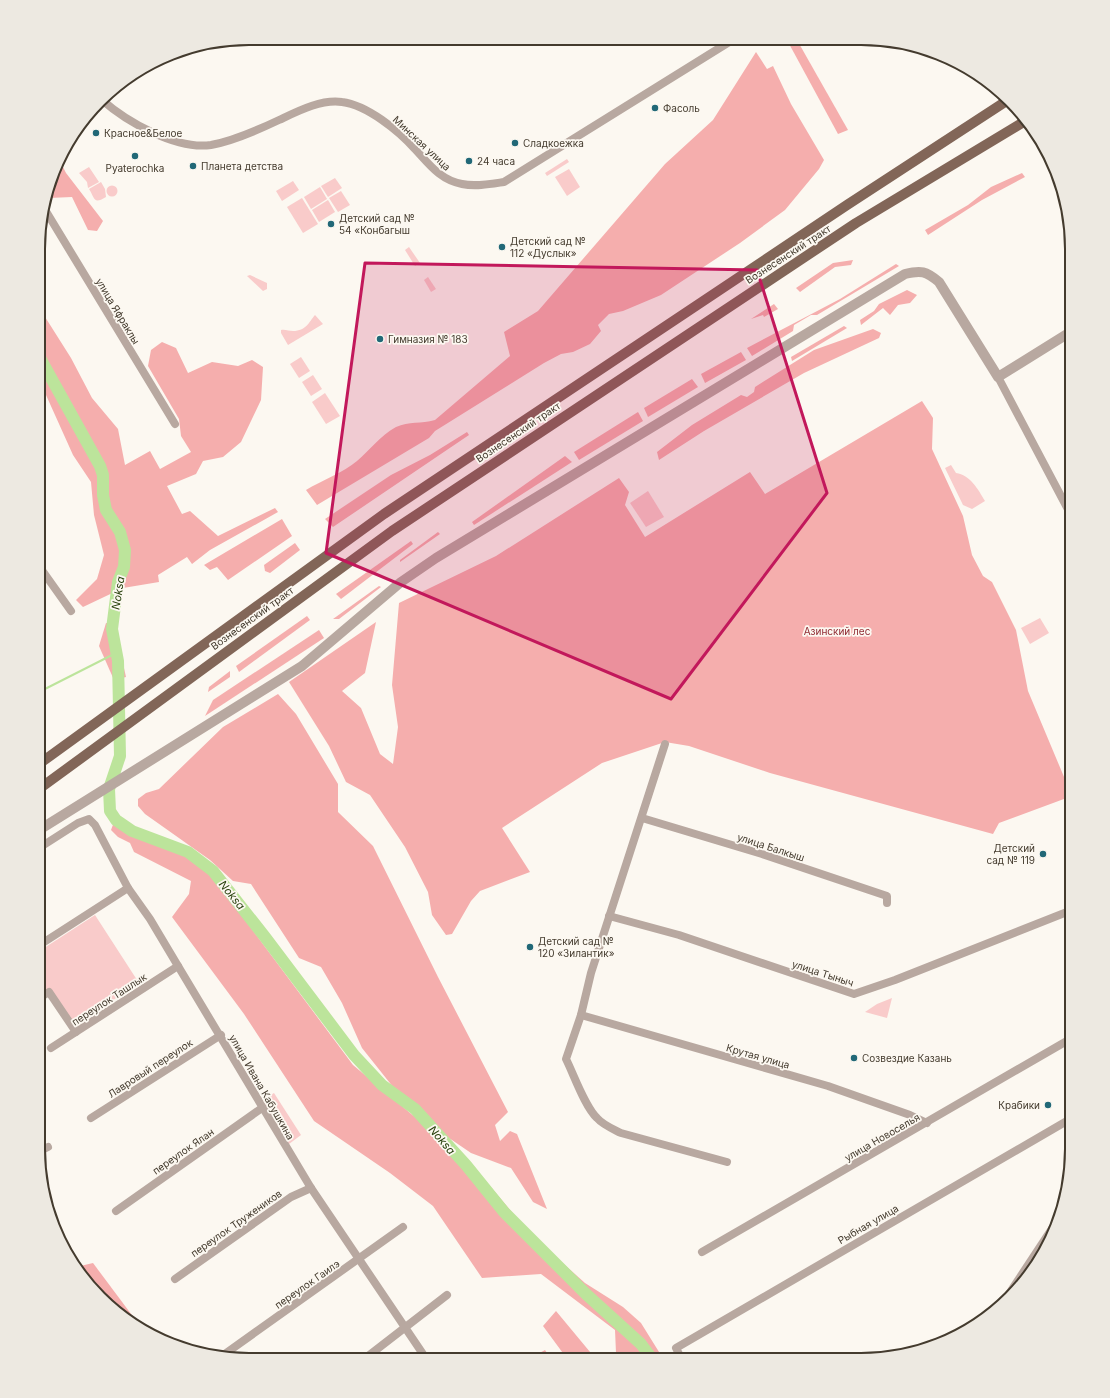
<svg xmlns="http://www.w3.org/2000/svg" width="1110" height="1398" viewBox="0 0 1110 1398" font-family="Inter,sans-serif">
<rect width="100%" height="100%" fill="#fcf8f1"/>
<g fill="#f9cbca">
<path d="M 567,159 L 569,162 L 547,176 L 545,173 Z"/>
<path d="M 89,167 L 99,182 L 88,188 L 87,182 L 79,173 Z"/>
<path d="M 569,169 L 580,187 L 567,196 L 555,177 Z"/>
<path d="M 335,178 L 342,188 L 328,197 L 321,186 Z"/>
<path d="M 293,181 L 299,190 L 282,201 L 276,191 Z"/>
<path d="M 101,182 L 105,189 L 106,197 C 93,205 95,198 89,189 Z"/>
<circle cx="112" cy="191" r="5.5"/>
<path d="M 320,187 L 327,199 L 311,209 L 304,197 Z"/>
<path d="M 341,191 L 350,205 L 338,212 L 329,198 Z"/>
<path d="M 302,198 L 318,224 L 303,233 L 287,207 Z"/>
<path d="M 328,200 L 335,212 L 319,222 L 312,210 Z"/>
<path d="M 409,247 L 420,263 L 415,266 L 405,250 Z"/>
<path d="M 250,275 L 267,283 L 267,289 L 263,291 L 247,276 Z"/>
<path d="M 428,277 L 436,289 L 431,292 L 424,280 Z"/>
<path d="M 315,315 L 323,324 L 288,345 L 281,333 L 281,330 C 285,329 289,331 293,331 C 306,331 309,322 315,315 Z"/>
<path d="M 301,357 L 310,371 L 299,378 L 290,364 Z"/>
<path d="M 313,375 L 322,389 L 311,396 L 302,382 Z"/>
<path d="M 325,393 L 340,416 L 326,424 L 312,402 Z"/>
<path d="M 951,465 L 956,473 C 970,475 978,489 985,501 L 972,509 L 963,505 L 945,468 Z"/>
<path d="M 648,491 L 664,517 L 646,527 L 630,503 Z"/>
<path d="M 1040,618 L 1049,633 L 1030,644 L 1021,628 Z"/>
<path d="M 95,915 L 139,983 L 75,1025 L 50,989 L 38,996 L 38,952 Z"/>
<path d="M 892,998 L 887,1018 L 865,1012 L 877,1004 Z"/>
<path d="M 274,1093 L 301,1135 L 289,1144 L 261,1101 Z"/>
</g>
<g fill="#f5aead">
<path d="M 787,40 L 797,40 L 848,130 L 838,134 Z"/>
<path d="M 756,52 L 767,69 L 773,66 L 791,104 L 824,160 L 819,169 L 785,210 L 740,243 L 661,295 L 623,311 L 609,314 L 598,325 L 601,331 L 590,344 L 573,352 L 561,354 L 544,363 L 435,431 L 429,438 L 317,505 L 306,490 C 321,481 344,472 357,461 C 370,450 380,436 396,427 C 409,421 421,424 435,420 L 510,356 L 504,332 L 538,311 L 665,164 L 713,120 Z"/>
<path d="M 60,161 L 66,173 L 103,221 L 97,231 L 88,230 L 72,197 L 49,198 L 48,196 Z"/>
<path d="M 1022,173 L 1025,177 L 982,200 L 928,235 L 925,230 L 968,205 L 991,187 Z"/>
<path d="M 853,260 L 851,265 L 835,267 L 800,292 L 796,288 L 833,263 Z"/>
<path d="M 896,264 L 899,266 L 817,315 L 811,315 L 794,325 L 793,331 L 752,356 L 747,348 L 840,299 Z"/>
<path d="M 907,290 L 917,295 L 910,303 L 898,305 L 890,315 L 883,308 L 861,325 L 860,320 L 874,311 L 879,304 Z"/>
<path d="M 774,304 L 778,309 L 764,317 L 763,315 L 751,319 Z"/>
<path d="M 40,309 L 71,358 L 92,398 L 118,429 L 125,465 L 150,451 L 160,469 L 191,452 L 181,436 L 179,419 L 148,366 L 151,350 L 162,342 L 176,348 L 188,373 L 212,362 L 238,366 L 252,360 L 263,367 L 261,400 L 241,442 L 223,457 L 203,461 L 196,474 L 167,486 L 182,514 L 190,511 L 218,536 L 275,508 L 278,512 L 210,550 L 192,564 L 187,557 L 158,575 L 159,582 L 123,588 L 83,607 L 76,600 L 97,579 L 104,555 L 94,515 L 91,482 L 73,455 L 46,395 L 39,395 Z"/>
<path d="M 844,326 L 847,328 L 792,361 L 791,357 Z"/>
<path d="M 873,329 L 881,333 L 879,338 L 804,373 L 704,431 L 659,460 L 657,452 L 692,425 L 741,395 L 747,397 L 754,392 L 755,387 L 814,350 Z"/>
<path d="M 741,352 L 746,360 L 705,383 L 701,374 Z"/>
<path d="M 692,379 L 698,387 L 648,417 L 644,408 Z"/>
<path d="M 922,401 L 933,418 L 932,449 L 963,516 L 972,555 L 983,576 L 992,582 L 1016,630 L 1028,691 L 1072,796 L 999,823 L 993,834 L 770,773 L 689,746 L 665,742 L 602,763 L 502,828 L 530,872 L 480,891 L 471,901 L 452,934 L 446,935 L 432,915 L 428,892 L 405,847 L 370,795 L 346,782 L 329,746 L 289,682 L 376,622 L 365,673 L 342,691 L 361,708 L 380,754 L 393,764 L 398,727 L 392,685 L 399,603 L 496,556 L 619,478 L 629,492 L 625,505 L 645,537 L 750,472 L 765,494 Z"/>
<path d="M 638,412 L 643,421 L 579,460 L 574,452 Z"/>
<path d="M 467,432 L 469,435 L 333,527 L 325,519 L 391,475 L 430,455 Z"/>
<path d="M 565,456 L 572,462 L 474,525 L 472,522 Z"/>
<path d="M 282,519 L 292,536 L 228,580 L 217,567 L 210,570 L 204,565 Z"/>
<path d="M 438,532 L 440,534 L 400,562 L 400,560 Z"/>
<path d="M 411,541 L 413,544 L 341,599 L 336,594 Z"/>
<path d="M 295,543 L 300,550 L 270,573 L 265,571 L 264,565 Z"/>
<path d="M 379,586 L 381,587 L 339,619 L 333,619 Z"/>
<path d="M 307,616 L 310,620 L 239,672 L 236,666 Z"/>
<path d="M 106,623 L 114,624 L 126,677 L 114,680 L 99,646 Z"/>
<path d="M 319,630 L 324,638 L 205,716 L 213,700 Z"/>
<path d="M 230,671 L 230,677 L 208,692 L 209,687 Z"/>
<path d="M 278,694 L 296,714 L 338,784 L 338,812 L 373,846 L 438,977 L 508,1112 L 495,1125 L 500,1141 L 510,1131 L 517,1134 L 547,1209 L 533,1202 L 511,1168 L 471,1153 L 427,1123 L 405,1102 L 362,1048 L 342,1003 L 321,967 L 299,958 L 251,884 L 233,881 L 210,860 L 145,814 L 138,806 L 138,799 L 146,793 L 159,789 L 223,727 Z"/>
<path d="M 114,822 L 127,833 L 156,842 L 187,855 L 210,873 L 353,1065 L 472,1165 L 517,1218 L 548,1250 L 585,1283 L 623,1307 L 641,1323 L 664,1360 L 640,1360 L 616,1353 L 615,1330 L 541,1274 L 482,1278 L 433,1206 L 390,1173 L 314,1121 L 244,1014 L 172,917 L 189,894 L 191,881 L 134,852 L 130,843 L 118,837 L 111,830 Z"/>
<path d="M 93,1263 L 143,1330 C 114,1316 95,1292 76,1267 Z"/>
<path d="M 556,1311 L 595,1358 L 598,1360 L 568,1360 L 543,1326 Z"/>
<path d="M 545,1350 L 552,1360 L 539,1360 L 536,1355 Z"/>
</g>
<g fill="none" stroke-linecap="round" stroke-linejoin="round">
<path stroke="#bce49b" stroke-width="2" d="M 39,692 L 116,653"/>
<path stroke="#bce49b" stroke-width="12" d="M 40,358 L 100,466 L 103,475 L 103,495 L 106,510 L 120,532 L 125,550 L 124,567 L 118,582 L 112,629 L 118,661 L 120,756 L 109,789 L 110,811 L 116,820 L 132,831 L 188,852 L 213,871 L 265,937 L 354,1055 L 382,1085 L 415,1109 L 466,1165 L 504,1212 L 586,1294 L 641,1344 L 653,1360"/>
<g stroke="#b8a8a0" stroke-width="8">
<path d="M 102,100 C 127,122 176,150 211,145 C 234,141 258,130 279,120 C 298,111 321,99 342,102 C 367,105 399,131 415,149 C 429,164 440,180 462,184 C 476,187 491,184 504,182 L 734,39"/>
<path d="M 44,208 L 175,424"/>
<path d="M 998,377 L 1072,517"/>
<path d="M 39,566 L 71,611"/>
<path d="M 665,744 L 591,973 L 581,1015 L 566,1059 C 574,1075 585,1107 597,1118 C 603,1125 613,1129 621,1133 L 727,1162"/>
<path d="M 642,818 L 762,854 L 887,896 L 887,903"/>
<path d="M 39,848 L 78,823 L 89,819 L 95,825 L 128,888 L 150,919 L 178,966 L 311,1188 L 427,1360"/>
<path d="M 609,916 L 679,935 L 854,994 L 895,980 L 1072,910"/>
<path d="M 38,946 L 128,888"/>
<path d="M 38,999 L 49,992 L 76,1032"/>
<path d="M 581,1015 L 828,1086 L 910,1115 L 927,1123"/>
<path d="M 51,1048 L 178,966"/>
<path d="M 91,1118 L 221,1035"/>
<path d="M 38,1152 L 48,1147"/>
<path d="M 116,1211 L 262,1108"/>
<path d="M 702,1252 L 1072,1038"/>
<path d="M 175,1279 L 291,1197 L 311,1188"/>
<path d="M 999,1309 L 1061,1215"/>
<path d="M 222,1356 L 403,1227"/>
<path d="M 363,1360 L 447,1295"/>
<path d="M 501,1360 L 504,1357"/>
<path d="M 682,1360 L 676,1348 L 1072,1118"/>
</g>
<path stroke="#b8a8a0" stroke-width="10" d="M 39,830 L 302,666 L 401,582 L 436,558 L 905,274 C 921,270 926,271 939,282 L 998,377 L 1072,331"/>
<g stroke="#826658" stroke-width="10">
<path d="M 39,764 L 384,514 L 847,205 L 1008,100"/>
<path d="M 39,789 L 392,531 L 856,223 L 1027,120"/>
</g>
</g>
<path fill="#c2185b" fill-opacity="0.2" stroke="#c2185b" stroke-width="3" stroke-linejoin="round" d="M 365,263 L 757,270 L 827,493 L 671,699 L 326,553 Z"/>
<g fill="#216877" stroke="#fcf8f1" stroke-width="1.5">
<circle cx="655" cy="108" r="4"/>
<circle cx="96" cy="133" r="4"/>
<circle cx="515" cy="143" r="4"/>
<circle cx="135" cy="156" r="4"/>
<circle cx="469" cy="161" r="4"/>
<circle cx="193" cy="166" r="4"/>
<circle cx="331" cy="224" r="4"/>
<circle cx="502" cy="247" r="4"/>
<circle cx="380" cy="339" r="4"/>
<circle cx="1043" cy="854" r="4"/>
<circle cx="530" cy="947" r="4"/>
<circle cx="854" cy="1058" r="4"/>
<circle cx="1048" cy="1105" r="4"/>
</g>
<g text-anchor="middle" stroke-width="3.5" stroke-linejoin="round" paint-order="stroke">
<g font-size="10" fill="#443b2e" stroke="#fcf8f1" text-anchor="start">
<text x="663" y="112">Фасоль</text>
<text x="104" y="137">Красное&amp;Белое</text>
<text x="523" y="147">Сладкоежка</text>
<text x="477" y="165">24 часа</text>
<text x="201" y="170">Планета детства</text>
<text x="135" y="172" text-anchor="middle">Pyaterochka</text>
<text x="339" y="222">Детский сад №<tspan x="339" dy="12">54 «Конбагыш</tspan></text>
<text x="510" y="245">Детский сад №<tspan x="510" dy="12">112 «Дуслык»</tspan></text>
<text x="388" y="343">Гимназия № 183</text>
<text x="1035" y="852" text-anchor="end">Детский<tspan x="1035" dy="12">сад № 119</tspan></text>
<text x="538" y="945">Детский сад №<tspan x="538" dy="12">120 «Зилантик»</tspan></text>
<text x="862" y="1062">Созвездие Казань</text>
<text x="1040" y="1109" text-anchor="end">Крабики</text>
</g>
<g font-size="10" fill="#443b2e" stroke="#fcf8f1">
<text transform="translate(422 143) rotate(43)" y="4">Минская улица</text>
<text transform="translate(788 254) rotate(-33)" y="4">Вознесенский тракт</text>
<text transform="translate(118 311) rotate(59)" y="4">улица Яфраклы</text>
<text transform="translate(518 432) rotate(-34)" y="4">Вознесенский тракт</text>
<text transform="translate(252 618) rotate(-36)" y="4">Вознесенский тракт</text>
<text transform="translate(771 847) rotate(18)" y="4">улица Балкыш</text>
<text transform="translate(823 973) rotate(18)" y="4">улица Тыныч</text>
<text transform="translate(109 999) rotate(-33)" y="4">переулок Ташлык</text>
<text transform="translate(758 1056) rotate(16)" y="4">Крутая улица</text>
<text transform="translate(150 1068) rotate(-33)" y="4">Лавровый переулок</text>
<text transform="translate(262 1087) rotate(60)" y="4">улица Ивана Кабушкина</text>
<text transform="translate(882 1137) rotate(-30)" y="4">улица Новоселья</text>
<text transform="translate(183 1151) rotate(-35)" y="4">переулок Ялан</text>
<text transform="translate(236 1223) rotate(-35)" y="4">переулок Тружеников</text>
<text transform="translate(868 1224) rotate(-30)" y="4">Рыбная улица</text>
<text transform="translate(307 1284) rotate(-35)" y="4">переулок Гаилэ</text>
</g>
<g font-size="10" fill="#902b33" stroke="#fcf8f1">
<text x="837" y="635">Азинский лес</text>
</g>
<g font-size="11" font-style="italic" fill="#27400c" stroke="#fcf8f1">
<text transform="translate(118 593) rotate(-81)" y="4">Noksa</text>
<text transform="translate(232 895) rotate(51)" y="4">Noksa</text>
<text transform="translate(442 1140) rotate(49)" y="4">Noksa</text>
</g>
</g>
<path d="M0 0H1110V1398H0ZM249 45H861A204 204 0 0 1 1065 249V1149A204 204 0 0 1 861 1353H249A204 204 0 0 1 45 1149V249A204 204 0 0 1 249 45Z" fill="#ede9e1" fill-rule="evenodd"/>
<path fill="none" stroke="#443b2e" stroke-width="2" d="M249 45H861A204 204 0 0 1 1065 249V1149A204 204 0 0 1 861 1353H249A204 204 0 0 1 45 1149V249A204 204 0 0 1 249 45Z"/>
</svg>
